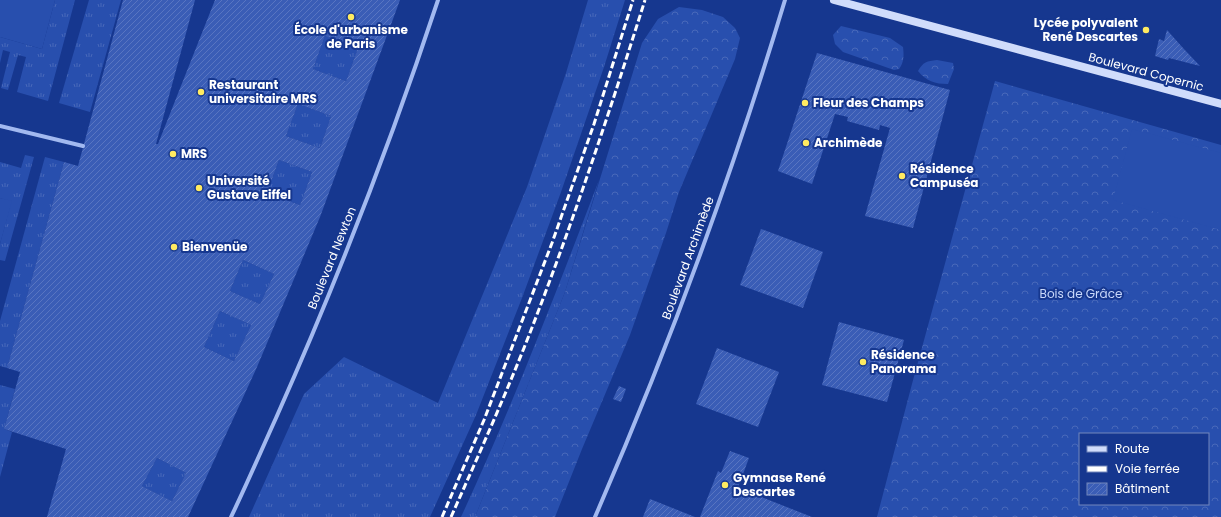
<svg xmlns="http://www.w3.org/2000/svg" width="1221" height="517" viewBox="0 0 1221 517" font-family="Poppins,sans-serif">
<defs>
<pattern id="grass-tufts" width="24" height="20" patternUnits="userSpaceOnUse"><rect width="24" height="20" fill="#284fae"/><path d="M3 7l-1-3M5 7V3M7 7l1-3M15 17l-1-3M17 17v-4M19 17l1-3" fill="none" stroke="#4869ba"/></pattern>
<pattern id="forest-crowns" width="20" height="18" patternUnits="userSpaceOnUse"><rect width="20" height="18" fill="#284fae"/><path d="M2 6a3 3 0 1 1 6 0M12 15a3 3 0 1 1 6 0" fill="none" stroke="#4869ba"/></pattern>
<pattern id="building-hatch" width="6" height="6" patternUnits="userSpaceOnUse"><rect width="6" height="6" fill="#3a5db6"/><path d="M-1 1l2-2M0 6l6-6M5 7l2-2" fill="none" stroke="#5875c1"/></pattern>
</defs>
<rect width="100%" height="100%" fill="#16378f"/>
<g fill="url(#grass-tufts)">
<path d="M 55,0 L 75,0 L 48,101 L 17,92 L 26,57 L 18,55 L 8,90 L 1,88 L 10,52 L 3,50 L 0,63 L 0,37 L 42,49 Z"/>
<path d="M 89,0 L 121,0 L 90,112 L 59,103 Z"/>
<path d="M 588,0 L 625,0 L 604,67 L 561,192 L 522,298 L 476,415 L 430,517 L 249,517 L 304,394 L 344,357 L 438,403 L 527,187 L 566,73 Z"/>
<path d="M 325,36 L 358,48 L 346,81 L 313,69 Z"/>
<path d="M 298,104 L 331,116 L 320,148 L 286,136 Z"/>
<path d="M 25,155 L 34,157 L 5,261 L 0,260 L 0,244 L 11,202 L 0,198 L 0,162 L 21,168 Z"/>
<path d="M 45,157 L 64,162 L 7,368 L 0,366 L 0,321 Z"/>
<path d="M 279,160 L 312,172 L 300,205 L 267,193 Z"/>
<path d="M 599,180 L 565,292 L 475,517 L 461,517 C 512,407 556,293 599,180 Z"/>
<path d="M 243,260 L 274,274 L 260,304 L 230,291 Z"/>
<path d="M 220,311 L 251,325 L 234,361 L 204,347 Z"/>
<path d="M 0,385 L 15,389 L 4,429 L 12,432 L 0,477 Z"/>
<path d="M 157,458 L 186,473 L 172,501 L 142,486 Z"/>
</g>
<g fill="url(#forest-crowns)" fill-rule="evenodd">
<path d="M 679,7 L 702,10 L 723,17 L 735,28 L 740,38 L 735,59 L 679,192 L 666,233 L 630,335 L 582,449 L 555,517 L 475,517 L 565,292 L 642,43 L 658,19 Z"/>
<path d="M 841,26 L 890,38 L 903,47 C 904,56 904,62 899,69 L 894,70 L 843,52 L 835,44 L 833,35 Z"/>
<path d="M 937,60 L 953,63 L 954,69 L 948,84 C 935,84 926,81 918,71 C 923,62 927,61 937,60 Z"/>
<path d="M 995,81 L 1221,145 L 1221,517 L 877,517 L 912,384 ZM 1080,434 L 1208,434 L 1208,504 L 1080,504 Z"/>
</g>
<g fill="#284fae">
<path d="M 0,0 L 55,0 L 42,49 L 0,37 Z"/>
<path d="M 1132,129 L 1221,153 L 1221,230 L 1113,200 Z"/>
<path d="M 0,198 L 12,201 L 0,244 Z"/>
</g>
<g fill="url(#building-hatch)" fill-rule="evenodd">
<path d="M 123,0 L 195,0 L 156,144 L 158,144 L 215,0 L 400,0 L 320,217 L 257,367 L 188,517 L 47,517 L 66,449 L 4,429 L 20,372 L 7,368 L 64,162 L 78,166 ZM 325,36 L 358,48 L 346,81 L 313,69 ZM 298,104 L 331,116 L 320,148 L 286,136 ZM 279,160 L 312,172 L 300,205 L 267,193 ZM 243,260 L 274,274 L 260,304 L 230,291 ZM 220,311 L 251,325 L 234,361 L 204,347 ZM 157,458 L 186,473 L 172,501 L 142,486 Z"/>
<path d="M 1167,30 L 1183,48 L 1200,66 L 1169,58 L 1168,60 L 1155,56 L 1159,39 L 1164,41 Z"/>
<path d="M 817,53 L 950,90 L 913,228 L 865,216 L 890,128 L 880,125 L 879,130 L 847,121 L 848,117 L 835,114 L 812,184 L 778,171 Z"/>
<path d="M 761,229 L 823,252 L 803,308 L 740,285 Z"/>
<path d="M 839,322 L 904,340 L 887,402 L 822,385 Z"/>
<path d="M 717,348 L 779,372 L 758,427 L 696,404 Z"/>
<path d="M 619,386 L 626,389 L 621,402 L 613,399 Z"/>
<path d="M 730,451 L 749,458 L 737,490 L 749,495 L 751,493 L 812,517 L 700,517 L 718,471 L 721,473 Z"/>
<path d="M 650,499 L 695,517 L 643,517 Z"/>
</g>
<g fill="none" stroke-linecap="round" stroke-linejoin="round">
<g stroke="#a2b9f0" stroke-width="4">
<path d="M 0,126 L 83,146"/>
<path d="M 231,517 C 247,484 261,451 276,418 C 337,281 391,142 438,0"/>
<path d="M 595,517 C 668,349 732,176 785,0"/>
</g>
<path stroke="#d0dcfb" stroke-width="8" d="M 834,0 L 1221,104"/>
<g stroke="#fff" stroke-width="3" stroke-dasharray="7 3" stroke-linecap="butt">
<path d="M 442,517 L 484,420 L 552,243 L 594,124 L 633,0"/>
<path d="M 451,517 C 476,461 501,405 524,348 C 569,234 608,117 645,0"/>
</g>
</g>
<g fill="#ffeb61" stroke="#16378f" stroke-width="1.5">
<circle cx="351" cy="17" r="4"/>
<circle cx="1146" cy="30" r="4"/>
<circle cx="201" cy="92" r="4"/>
<circle cx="805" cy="103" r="4"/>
<circle cx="806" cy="143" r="4"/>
<circle cx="173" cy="154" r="4"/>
<circle cx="902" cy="176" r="4"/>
<circle cx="199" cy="188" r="4"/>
<circle cx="174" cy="247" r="4"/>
<circle cx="863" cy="362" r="4"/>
<circle cx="725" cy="485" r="4"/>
</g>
<g text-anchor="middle" stroke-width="4" stroke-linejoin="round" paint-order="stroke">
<g font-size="12" font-weight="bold" fill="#fff" stroke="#16378f" text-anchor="start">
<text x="1138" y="27" text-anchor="end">Lycée polyvalent<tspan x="1138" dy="14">René Descartes</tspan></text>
<text x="351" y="34" text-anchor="middle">École d'urbanisme<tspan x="351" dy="14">de Paris</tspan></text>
<text x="209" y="89">Restaurant<tspan x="209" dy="14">universitaire MRS</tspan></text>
<text x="813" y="107">Fleur des Champs</text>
<text x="814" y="147">Archimède</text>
<text x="181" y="158">MRS</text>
<text x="910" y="173">Résidence<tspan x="910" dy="14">Campuséa</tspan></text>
<text x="207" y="185">Université<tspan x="207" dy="14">Gustave Eiffel</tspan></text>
<text x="182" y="251">Bienvenüe</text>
<text x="871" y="359">Résidence<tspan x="871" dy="14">Panorama</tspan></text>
<text x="733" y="482">Gymnase René<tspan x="733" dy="14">Descartes</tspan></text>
</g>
<g font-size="12" fill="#fff" stroke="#16378f">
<text transform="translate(1146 72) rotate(15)" y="4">Boulevard Copernic</text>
<text transform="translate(332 258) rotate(-68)" y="4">Boulevard Newton</text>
<text transform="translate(688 258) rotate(-70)" y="4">Boulevard Archimède</text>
</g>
<g font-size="12" fill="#c9d8fb" stroke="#16378f">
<text x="1081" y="298">Bois de Grâce</text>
</g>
</g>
<rect x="1079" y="433" width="130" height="72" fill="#16378f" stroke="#7387bc"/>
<rect x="1087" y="446" width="20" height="6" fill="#d0dcfb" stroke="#7387bc"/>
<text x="1115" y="453" font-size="12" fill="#ffffff">Route</text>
<rect x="1087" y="466" width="20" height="6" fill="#ffffff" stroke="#7387bc"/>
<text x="1115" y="473" font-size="12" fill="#ffffff">Voie ferrée</text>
<rect x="1087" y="483" width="20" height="12" fill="url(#building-hatch)" stroke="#7387bc"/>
<text x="1115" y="493" font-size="12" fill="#ffffff">Bâtiment</text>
</svg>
